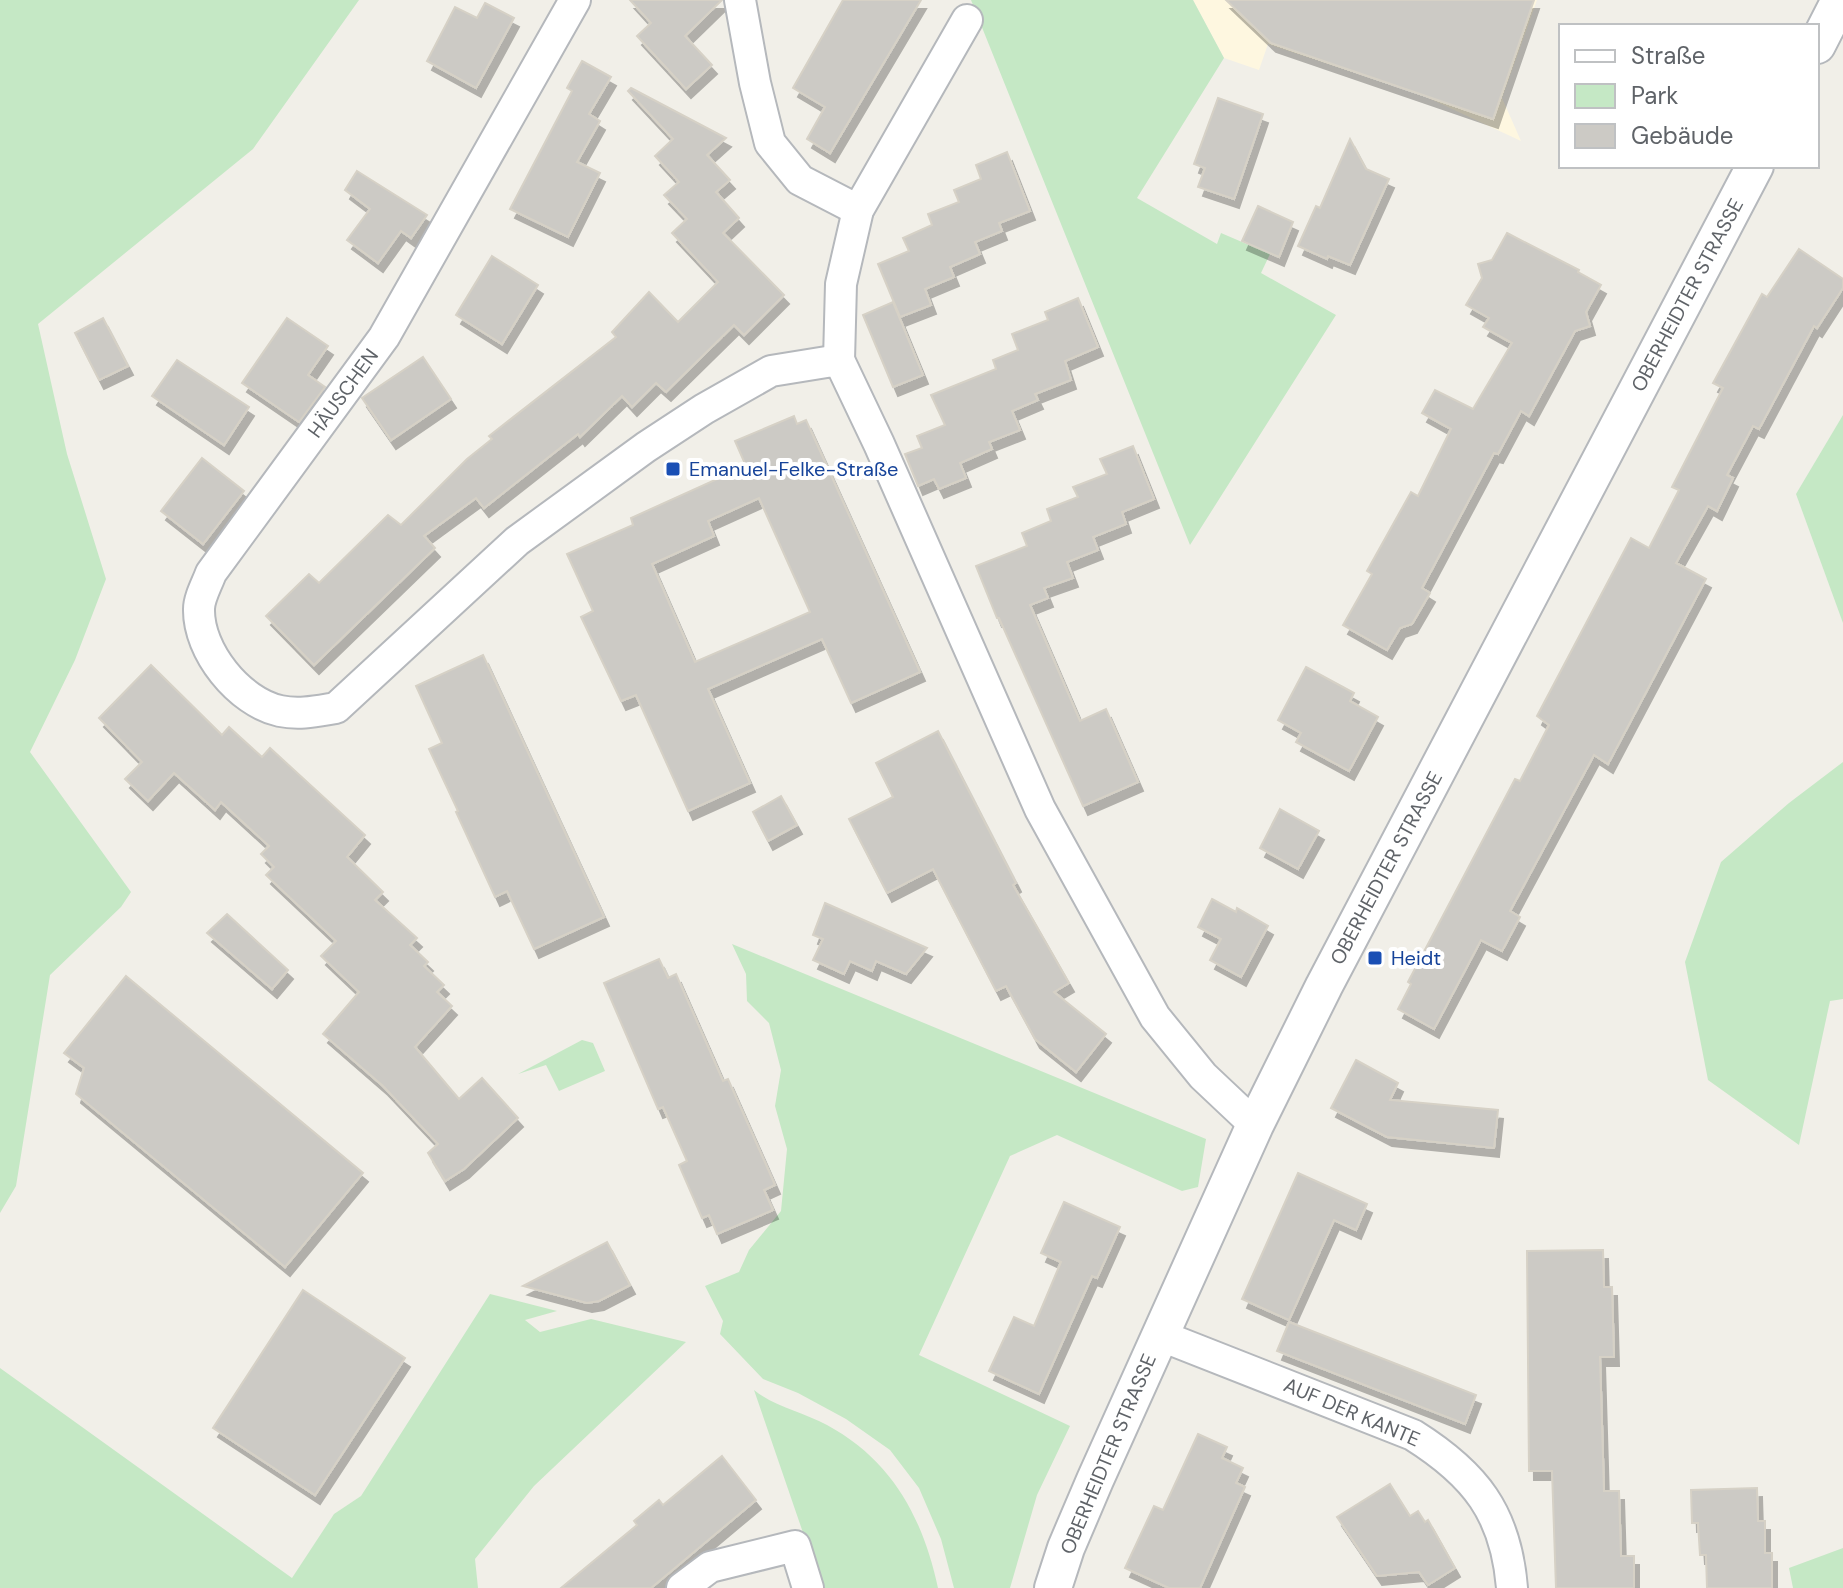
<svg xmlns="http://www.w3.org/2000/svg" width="1843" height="1588" viewBox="0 0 1843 1588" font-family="'DM Sans',sans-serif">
<defs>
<filter id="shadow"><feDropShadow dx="5" dy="9" stdDeviation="0" flood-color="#0004"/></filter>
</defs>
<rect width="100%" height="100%" fill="#f1efe8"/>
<path fill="#fef7e0" d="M 1193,0 L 1537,0 L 1502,98 L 1521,141 L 1422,95 L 1268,44 L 1259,70 L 1224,58 Z"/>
<g fill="#c5e8c5">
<path d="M 0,0 L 359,0 L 253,149 L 38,324 L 67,454 L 106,579 L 75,660 L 30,752 L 131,892 L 121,907 L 50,975 L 16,1186 L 0,1213 Z"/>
<path d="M 971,0 L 1193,0 L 1224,58 L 1137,198 L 1217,244 L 1221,233 L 1270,254 L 1261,273 L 1336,315 L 1190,545 Z"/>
<path d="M 1843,415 L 1843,623 L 1796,494 Z"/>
<path d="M 1843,762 L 1843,999 L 1830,1001 L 1799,1145 L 1708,1080 L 1685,962 L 1721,862 L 1789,803 Z"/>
<path d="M 732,944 L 1206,1139 L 1198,1187 L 1182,1191 L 1057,1135 L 1010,1156 L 919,1355 L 1070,1426 L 1037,1495 L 1010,1588 L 954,1588 L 941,1539 L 919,1488 L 890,1450 L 846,1419 L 798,1393 L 763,1379 L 720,1334 L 723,1321 L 705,1286 L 739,1272 L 749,1250 L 781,1211 L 787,1149 L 775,1106 L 781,1070 L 769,1023 L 747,1001 L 746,974 Z"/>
<path d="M 582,1040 L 593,1043 L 605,1071 L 559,1091 L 546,1065 L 518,1074 Z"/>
<path d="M 490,1294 L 557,1311 L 525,1320 L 540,1332 L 591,1319 L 686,1342 L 534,1486 L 475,1559 L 478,1588 L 0,1588 L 0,1368 L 292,1578 L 334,1514 L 361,1496 Z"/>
<path d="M 754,1390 C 775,1407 803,1412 827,1425 C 892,1460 923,1518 938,1588 L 822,1588 Z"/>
<path d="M 1843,1548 L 1843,1588 L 1793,1588 L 1789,1568 Z"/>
</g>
<g fill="#cccac5" stroke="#d6d1c6" stroke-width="2" fill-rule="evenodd" filter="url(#shadow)">
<path d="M 630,0 L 722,0 L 685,36 L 712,65 L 686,89 L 637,36 L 651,23 Z"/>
<path d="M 843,0 L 921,0 L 830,153 L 807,139 L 825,107 L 793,88 Z"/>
<path d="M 1226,0 L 1534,0 L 1493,119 L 1271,43 Z"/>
<path d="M 485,3 L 514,18 L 476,88 L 427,61 L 455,7 L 477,18 Z"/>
<path d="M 582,61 L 611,77 L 589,114 L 600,121 L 577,162 L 600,173 L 568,237 L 510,209 L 572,91 L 567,88 Z"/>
<path d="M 631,88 L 726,138 L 707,155 L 730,180 L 716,192 L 739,218 L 723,233 L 784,295 L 744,335 L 734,325 L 666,392 L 656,383 L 632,407 L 622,396 L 580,437 L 578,434 L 484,508 L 476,498 L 424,536 L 435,548 L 314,665 L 266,616 L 309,574 L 319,583 L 388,515 L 401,525 L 467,459 L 492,439 L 489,436 L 616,337 L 612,332 L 649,292 L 678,322 L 718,282 L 672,233 L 687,219 L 664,195 L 679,182 L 655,156 L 673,139 L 628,91 Z"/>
<path d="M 1218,98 L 1263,114 L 1234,199 L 1198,187 L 1205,168 L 1194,164 Z"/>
<path d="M 1350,139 L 1366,169 L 1389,179 L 1350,265 L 1328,256 L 1327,259 L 1298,246 L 1316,206 L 1320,208 Z"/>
<path d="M 1007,152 L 1030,211 L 999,223 L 1002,231 L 975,242 L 980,254 L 950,267 L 954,277 L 925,289 L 931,305 L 900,317 L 878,264 L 909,251 L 903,238 L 932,225 L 928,214 L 959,202 L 954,190 L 981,179 L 976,165 Z"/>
<path d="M 357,171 L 427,215 L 411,238 L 401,231 L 378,263 L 347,240 L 370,209 L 345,190 Z"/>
<path d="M 1258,206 L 1293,222 L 1279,257 L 1242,241 Z"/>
<path d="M 1507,233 L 1579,270 L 1578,272 L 1601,285 L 1586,312 L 1590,326 L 1575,331 L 1529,416 L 1521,411 L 1498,454 L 1494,453 L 1422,588 L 1430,593 L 1412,624 L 1400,628 L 1387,650 L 1343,625 L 1372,574 L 1367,571 L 1411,492 L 1418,496 L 1451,429 L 1422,413 L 1435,390 L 1473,409 L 1512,343 L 1483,327 L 1489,318 L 1466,305 L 1482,278 L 1478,264 L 1492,260 Z"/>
<path d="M 1799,249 L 1843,279 L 1843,288 L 1817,328 L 1814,326 L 1759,429 L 1753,426 L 1727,475 L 1733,478 L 1717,511 L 1708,506 L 1676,563 L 1706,579 L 1608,764 L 1594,755 L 1510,911 L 1520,917 L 1502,951 L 1481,940 L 1434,1029 L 1398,1009 L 1411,984 L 1408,982 L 1515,779 L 1520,781 L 1549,725 L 1537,716 L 1631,538 L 1649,548 L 1679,490 L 1672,487 L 1723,388 L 1713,383 L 1762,294 L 1767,297 Z"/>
<path d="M 492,256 L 538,285 L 502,344 L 456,315 Z"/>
<path d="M 1078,298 L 1098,347 L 1065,361 L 1071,380 L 1035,394 L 1038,400 L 1012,411 L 1020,430 L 989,442 L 992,449 L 960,463 L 966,478 L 939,489 L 934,479 L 918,486 L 905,454 L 922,448 L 917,436 L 945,425 L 931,395 L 996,369 L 993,360 L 1018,350 L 1012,334 L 1048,320 L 1045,312 Z"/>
<path d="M 893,302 L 923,375 L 893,387 L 863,315 Z"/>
<path d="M 103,318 L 128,366 L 99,380 L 75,333 Z"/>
<path d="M 287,318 L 328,346 L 308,375 L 325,387 L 299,422 L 242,383 Z"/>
<path d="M 423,357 L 451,399 L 391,440 L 362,398 Z"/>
<path d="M 177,360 L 249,407 L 224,445 L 152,396 Z"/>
<path d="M 794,416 L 797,424 L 806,420 L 920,672 L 851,703 L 822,639 L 708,689 L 750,783 L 688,811 L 636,695 L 621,701 L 581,617 L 593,611 L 567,554 L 633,525 L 631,518 L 746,466 L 735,441 ZM 759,498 L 810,612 L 695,662 L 652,564 L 714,536 L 708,521 Z"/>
<path d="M 1133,446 L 1154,499 L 1122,512 L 1126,524 L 1093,537 L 1098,550 L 1067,562 L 1073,578 L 1044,588 L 1048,598 L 1030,605 L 1080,721 L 1106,709 L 1138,782 L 1083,806 L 999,618 L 997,618 L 976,566 L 1027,546 L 1022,533 L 1051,521 L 1047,509 L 1078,497 L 1073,487 L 1107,474 L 1100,459 Z"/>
<path d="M 202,458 L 244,491 L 203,544 L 161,511 Z"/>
<path d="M 483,655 L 604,917 L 534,949 L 507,891 L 495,897 L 456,812 L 458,811 L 429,749 L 442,743 L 416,686 Z"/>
<path d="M 151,665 L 222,735 L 229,727 L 262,757 L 270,748 L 365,835 L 347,857 L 383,892 L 375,900 L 417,938 L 410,945 L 428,962 L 424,966 L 444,985 L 437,992 L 452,1006 L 415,1047 L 459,1099 L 482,1078 L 518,1118 L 464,1169 L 445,1181 L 428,1153 L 438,1144 L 383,1086 L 323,1034 L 359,992 L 321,956 L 336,941 L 266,875 L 274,867 L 261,854 L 269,846 L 221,802 L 215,810 L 174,773 L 148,801 L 125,779 L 142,762 L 99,718 Z"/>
<path d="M 1306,667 L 1354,693 L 1350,701 L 1378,717 L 1349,771 L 1296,742 L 1301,733 L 1278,720 Z"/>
<path d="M 938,731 L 1016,883 L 1013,885 L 1069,983 L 1054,992 L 1106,1034 L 1076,1072 L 1035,1039 L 1006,986 L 996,991 L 933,869 L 887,893 L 849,819 L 893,797 L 876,763 Z"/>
<path d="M 781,796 L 797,825 L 768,841 L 753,812 Z"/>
<path d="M 1280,809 L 1319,831 L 1298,869 L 1260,848 Z"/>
<path d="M 1212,899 L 1236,912 L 1237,908 L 1268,926 L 1241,977 L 1210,960 L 1221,939 L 1198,927 Z"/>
<path d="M 825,903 L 927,948 L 906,974 L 876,961 L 872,971 L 850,961 L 844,974 L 813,960 L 823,939 L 813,935 Z"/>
<path d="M 227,914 L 288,970 L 272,989 L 207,933 Z"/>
<path d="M 659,959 L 668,978 L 676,974 L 723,1081 L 728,1079 L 775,1185 L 764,1190 L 773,1210 L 717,1234 L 709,1215 L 702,1218 L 679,1165 L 687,1161 L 663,1107 L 658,1109 L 604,983 Z"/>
<path d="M 126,976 L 363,1173 L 285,1267 L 76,1094 L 84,1068 L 64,1053 Z"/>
<path d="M 1356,1060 L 1398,1083 L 1390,1100 L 1498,1110 L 1494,1148 L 1387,1137 L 1331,1108 Z"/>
<path d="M 1298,1173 L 1367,1204 L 1356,1230 L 1334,1220 L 1289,1320 L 1242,1299 Z"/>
<path d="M 1064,1202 L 1120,1227 L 1097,1278 L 1092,1276 L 1039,1394 L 989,1371 L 1014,1317 L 1034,1326 L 1061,1262 L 1041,1253 Z"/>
<path d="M 607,1242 L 630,1285 L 599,1301 L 587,1303 L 523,1286 Z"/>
<path d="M 1603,1250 L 1604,1287 L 1612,1287 L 1614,1357 L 1600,1357 L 1604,1491 L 1619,1491 L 1621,1556 L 1634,1556 L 1634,1588 L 1556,1588 L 1552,1471 L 1529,1471 L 1527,1251 Z"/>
<path d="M 303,1290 L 405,1358 L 315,1495 L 213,1428 Z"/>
<path d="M 1289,1322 L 1476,1395 L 1465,1424 L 1277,1351 Z"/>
<path d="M 1198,1434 L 1227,1447 L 1222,1458 L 1243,1468 L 1236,1483 L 1245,1487 L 1200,1588 L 1169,1588 L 1125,1568 L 1154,1506 L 1163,1510 Z"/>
<path d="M 722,1456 L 756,1500 L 651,1588 L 561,1588 L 637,1525 L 634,1521 L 659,1500 L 663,1505 Z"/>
<path d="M 1390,1484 L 1410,1516 L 1418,1511 L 1425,1522 L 1428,1520 L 1455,1568 L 1428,1585 L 1419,1572 L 1377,1576 L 1337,1517 Z"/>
<path d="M 1757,1488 L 1758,1521 L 1765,1521 L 1765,1553 L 1772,1553 L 1772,1588 L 1707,1588 L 1706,1555 L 1700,1555 L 1698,1523 L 1692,1523 L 1691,1490 Z"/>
</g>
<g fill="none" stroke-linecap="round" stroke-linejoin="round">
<g stroke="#b5b8bc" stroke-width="34">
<g id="minor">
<path d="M 575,0 L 384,337 L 211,573 C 207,584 199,598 199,609 C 198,651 239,702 280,711 C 300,715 317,711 336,708 L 517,541 L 646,447 L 704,409 L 771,371 L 839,360 L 879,444 L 1040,809 L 1155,1017 L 1203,1076 L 1255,1125"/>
<path d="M 740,0 L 755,83 L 770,143 L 800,180 L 858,210"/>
<path d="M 839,360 L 841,284 L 858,210 L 967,20"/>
<path d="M 1159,1335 L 1413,1435 C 1475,1474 1506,1513 1512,1588"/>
<path d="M 682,1588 L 710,1567 L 795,1546 L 808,1588"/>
</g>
</g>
<g stroke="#b5b8bc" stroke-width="40">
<g id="tertiary">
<path d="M 1817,45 L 1840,0"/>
<path d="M 1053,1588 L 1066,1548 L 1095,1480 L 1255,1125 L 1324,986 L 1755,166"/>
</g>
</g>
<use href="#minor" stroke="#fff" stroke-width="30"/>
<use href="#tertiary" stroke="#fff" stroke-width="36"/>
</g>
<g fill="#1a4fb4" stroke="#fff" stroke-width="3">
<rect x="665" y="461" width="16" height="16" rx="4"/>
<rect x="1367" y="950" width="16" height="16" rx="4"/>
</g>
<g text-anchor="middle" stroke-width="8" stroke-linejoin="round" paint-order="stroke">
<g font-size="20" fill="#5f6368" stroke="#fff">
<text transform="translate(1687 295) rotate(-62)" y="7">OBERHEIDTER STRASSE</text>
<text transform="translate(343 393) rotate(-54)" y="7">HÄUSCHEN</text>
<text transform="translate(1386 868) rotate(-62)" y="7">OBERHEIDTER STRASSE</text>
<text transform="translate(1352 1412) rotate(23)" y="7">AUF DER KANTE</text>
<text transform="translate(1108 1454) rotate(-67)" y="7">OBERHEIDTER STRASSE</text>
</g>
<g font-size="20" fill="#164399" stroke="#fff" text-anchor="start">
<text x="689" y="476">Emanuel-Felke-Straße</text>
<text x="1391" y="965">Heidt</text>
</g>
</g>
<rect x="1559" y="24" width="260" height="144" fill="#ffffff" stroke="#bfc1c3" stroke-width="2"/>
<rect x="1575" y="50" width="40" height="12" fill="#ffffff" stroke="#bfc1c3" stroke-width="2"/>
<text x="1631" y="64" font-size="24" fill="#5f6368">Straße</text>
<rect x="1575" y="84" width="40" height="24" fill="#c5e8c5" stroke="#bfc1c3" stroke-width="2"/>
<text x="1631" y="104" font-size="24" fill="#5f6368">Park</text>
<rect x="1575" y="124" width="40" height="24" fill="#cccac5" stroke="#bfc1c3" stroke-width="2"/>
<text x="1631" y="144" font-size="24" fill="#5f6368">Gebäude</text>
</svg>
